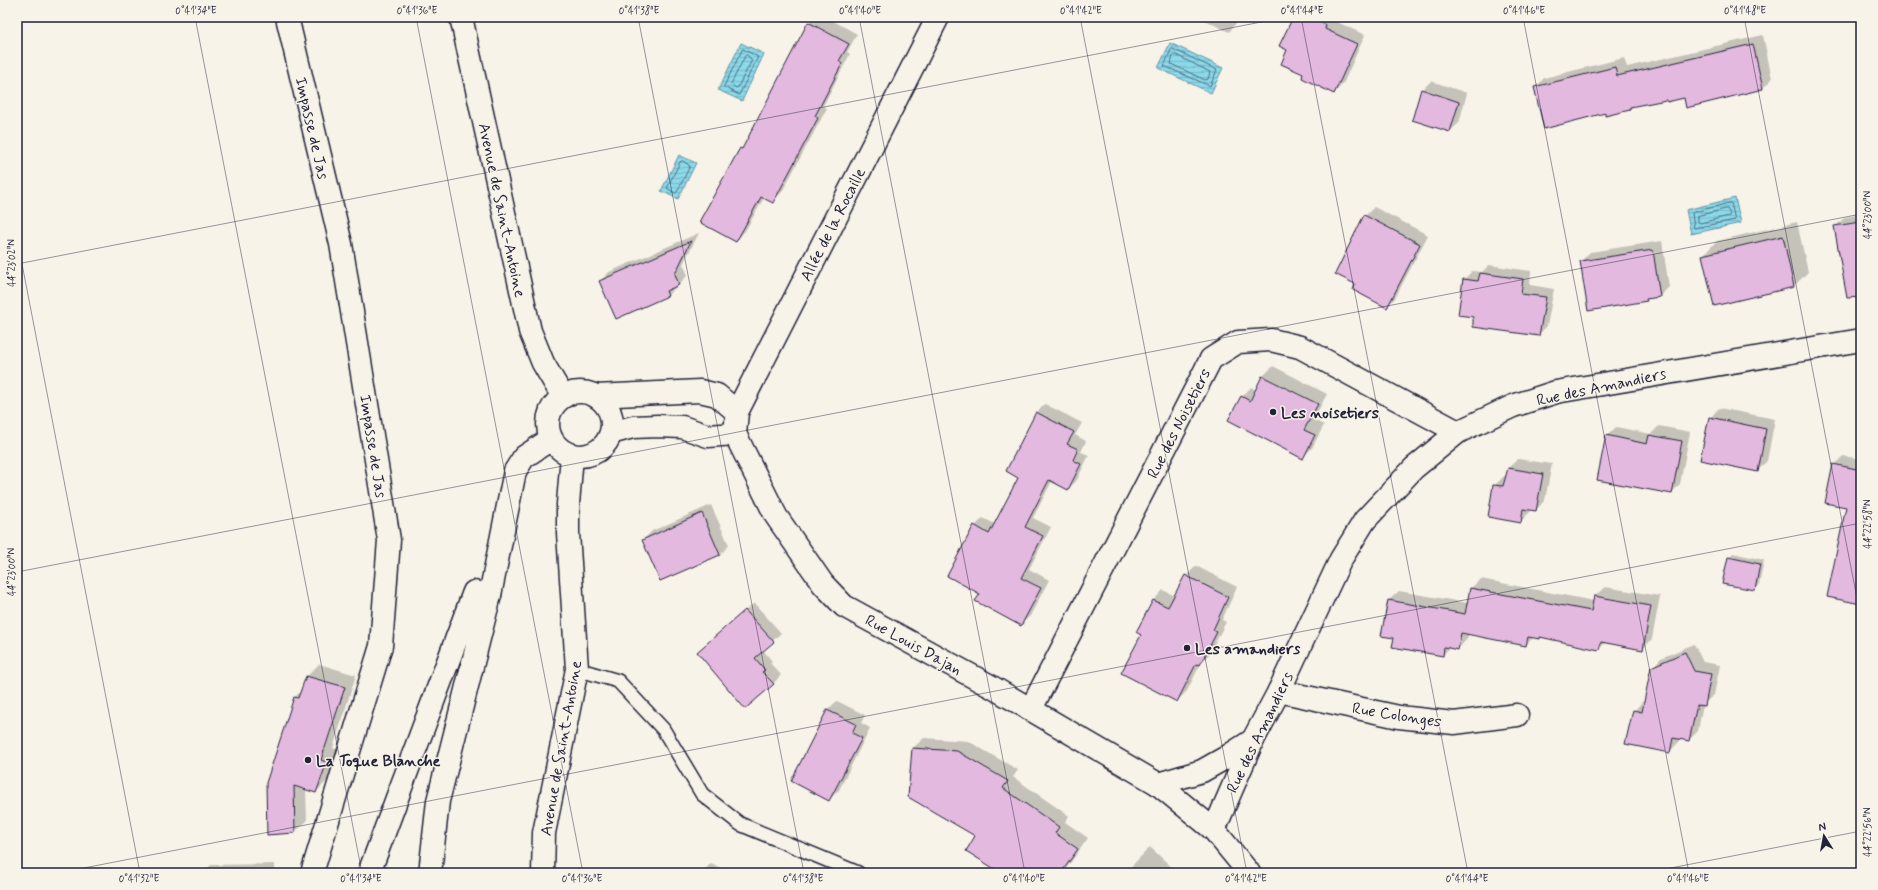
<svg xmlns="http://www.w3.org/2000/svg" width="1878" height="890" viewBox="0 0 1878 890" font-family="Mynerve,sans-serif">
<defs>
<pattern id="water-rules" width="6" height="5" patternUnits="userSpaceOnUse"><rect width="6" height="5" fill="#8bd9e9"/><path d="M0 2.5h6" fill="none" stroke="#78bac9"/></pattern>
</defs>
<rect width="100%" height="100%" fill="#f7f3e8"/>
<filter id="ink" filterUnits="userSpaceOnUse"><feTurbulence type="fractalNoise" baseFrequency=".025" numOctaves="2"/><feDisplacementMap in="SourceGraphic" scale="8" xChannelSelector="R" yChannelSelector="G"/><feConvolveMatrix kernelMatrix="1 2 1 2 8 2 1 2 1" color-interpolation-filters="sRGB"/></filter>
<g filter="url(#ink)">
<g fill="url(#water-rules)" stroke="#6190a3">
<path d="M 741,43 L 764,54 L 742,101 L 718,90 Z"/>
<path d="M 1170,43 L 1223,68 L 1211,93 L 1158,68 Z"/>
<path d="M 679,155 L 696,163 L 678,199 L 661,191 Z"/>
<path d="M 1735,198 L 1741,223 L 1691,234 L 1686,210 Z"/>
</g>
<g fill="#0003">
<path d="M 814,17 L 826,17 L 857,34 L 847,52 L 850,54 L 823,106 L 827,108 L 782,192 L 773,202 L 764,198 L 745,231 L 736,241 L 741,149 L 746,144 L 809,22 Z"/>
<path d="M 1198,17 L 1241,17 L 1229,32 Z"/>
<path d="M 1294,17 L 1334,17 L 1333,20 L 1365,35 L 1343,84 L 1334,93 L 1304,74 L 1289,50 Z"/>
<path d="M 1763,35 L 1772,79 L 1763,88 L 1685,97 L 1634,106 L 1630,109 L 1605,111 L 1535,88 L 1544,78 L 1624,58 L 1627,67 Z"/>
<path d="M 1431,81 L 1467,93 L 1459,123 L 1450,131 L 1422,90 Z"/>
<path d="M 1374,207 L 1428,235 L 1395,298 L 1387,307 L 1356,284 L 1365,216 Z"/>
<path d="M 1861,214 L 1861,265 L 1836,226 L 1845,217 Z"/>
<path d="M 1797,222 L 1808,272 L 1794,286 L 1703,255 L 1717,241 Z"/>
<path d="M 699,233 L 683,264 L 688,275 L 668,295 L 600,281 L 609,272 Z"/>
<path d="M 1662,241 L 1669,287 L 1660,296 L 1649,298 L 1646,300 L 1581,261 L 1590,252 Z"/>
<path d="M 1489,265 L 1531,271 L 1530,285 L 1554,289 L 1547,326 L 1538,335 L 1474,317 L 1464,280 L 1472,271 L 1482,272 Z"/>
<path d="M 1273,366 L 1327,394 L 1313,420 L 1324,425 L 1312,448 L 1302,458 L 1242,397 L 1251,387 L 1256,390 L 1263,376 Z"/>
<path d="M 1045,404 L 1082,423 L 1075,435 L 1086,441 L 1081,452 L 1089,455 L 1077,480 L 1068,489 L 1052,481 L 1033,518 L 1051,527 L 1029,569 L 1049,580 L 1030,616 L 1021,624 L 982,594 L 975,526 L 983,518 L 995,524 L 1020,477 L 1037,412 Z"/>
<path d="M 1719,408 L 1775,419 L 1767,461 L 1757,471 L 1710,418 Z"/>
<path d="M 1659,426 L 1690,432 L 1680,484 L 1671,493 L 1607,436 L 1616,427 L 1651,434 Z"/>
<path d="M 1843,456 L 1861,459 L 1861,603 L 1847,506 L 1834,465 Z"/>
<path d="M 1518,459 L 1552,464 L 1545,500 L 1536,510 L 1530,509 L 1530,512 L 1520,522 L 1494,486 L 1504,476 L 1507,476 L 1508,468 Z"/>
<path d="M 711,505 L 729,545 L 720,555 L 643,540 L 652,531 Z"/>
<path d="M 1733,553 L 1764,560 L 1759,584 L 1755,589 L 1729,558 Z"/>
<path d="M 1196,566 L 1237,587 L 1222,620 L 1226,622 L 1209,654 L 1201,663 L 1187,691 L 1177,701 L 1142,635 L 1137,632 L 1154,600 L 1163,590 L 1175,596 L 1186,576 Z"/>
<path d="M 1481,579 L 1594,601 L 1595,596 L 1605,587 L 1660,596 L 1652,639 L 1643,649 L 1606,642 L 1599,649 L 1541,636 L 1534,637 L 1526,645 L 1469,633 L 1467,639 L 1458,649 L 1450,647 L 1443,655 L 1395,637 L 1389,600 L 1399,591 L 1468,603 L 1471,588 Z"/>
<path d="M 754,603 L 781,633 L 763,650 L 772,661 L 770,663 L 781,675 L 773,684 L 698,652 Z"/>
<path d="M 1694,644 L 1703,662 L 1720,665 L 1714,695 L 1703,704 L 1698,731 L 1689,740 L 1680,738 L 1679,742 L 1669,752 L 1634,711 L 1643,701 L 1645,702 L 1652,668 L 1661,658 Z"/>
<path d="M 319,664 L 356,675 L 333,748 L 338,750 L 328,780 L 316,792 L 306,789 L 307,821 L 295,832 L 268,834 L 295,697 L 302,690 L 307,676 Z"/>
<path d="M 837,701 L 865,715 L 861,723 L 870,728 L 839,790 L 829,800 L 827,710 Z"/>
<path d="M 924,738 L 968,741 L 1018,770 L 1013,777 L 1069,816 L 1065,822 L 1088,838 L 1063,873 L 1003,873 L 913,748 Z"/>
<path d="M 1150,847 L 1178,873 L 1125,873 Z"/>
<path d="M 711,863 L 731,873 L 702,873 Z"/>
<path d="M 275,864 L 275,873 L 203,873 L 211,865 Z"/>
</g>
<g fill="none" stroke-linecap="round" stroke-linejoin="round">
<g stroke="#4c6b81" stroke-width="1">
<path d="M 743,49 L 758,57 L 739,95 L 724,87 Z"/>
<path d="M 1173,49 L 1217,70 L 1210,86 L 1164,66 L 1171,50 Z"/>
<path d="M 747,55 L 752,60 L 738,87 L 736,88 L 731,84 L 745,56 Z"/>
<path d="M 1176,55 L 1210,72 L 1208,79 L 1205,80 L 1171,64 L 1173,56 Z"/>
<path d="M 683,161 L 690,166 L 677,192 L 675,193 L 667,188 L 680,162 Z"/>
<path d="M 1731,203 L 1735,220 L 1694,228 L 1692,213 Z"/>
<path d="M 1727,209 L 1730,214 L 1729,216 L 1700,223 L 1698,222 L 1698,216 Z"/>
</g>
</g>
<g fill="#e4b9df" stroke="#22223b">
<path d="M 1293,17 L 1310,17 L 1326,25 L 1325,29 L 1357,44 L 1334,94 L 1302,78 L 1303,74 L 1281,64 L 1287,50 L 1279,46 Z"/>
<path d="M 808,22 L 849,44 L 839,61 L 842,64 L 815,116 L 818,118 L 773,203 L 761,197 L 736,242 L 699,222 L 740,148 L 742,149 Z"/>
<path d="M 1753,44 L 1763,89 L 1686,108 L 1684,98 L 1667,102 L 1666,100 L 1630,107 L 1630,110 L 1605,116 L 1605,113 L 1544,129 L 1534,87 L 1615,67 L 1617,76 Z"/>
<path d="M 1421,89 L 1459,102 L 1450,132 L 1412,120 Z"/>
<path d="M 1364,215 L 1420,244 L 1387,308 L 1353,290 L 1355,284 L 1335,274 Z"/>
<path d="M 1861,222 L 1861,297 L 1847,298 L 1834,226 Z"/>
<path d="M 1783,236 L 1794,287 L 1714,306 L 1702,255 Z"/>
<path d="M 691,241 L 675,274 L 679,285 L 666,291 L 668,296 L 616,319 L 599,281 Z"/>
<path d="M 1653,250 L 1660,297 L 1646,299 L 1647,301 L 1588,311 L 1580,261 Z"/>
<path d="M 1480,273 L 1523,279 L 1521,294 L 1546,297 L 1539,336 L 1473,327 L 1473,317 L 1458,315 L 1463,279 L 1478,281 Z"/>
<path d="M 1262,376 L 1318,404 L 1304,430 L 1315,435 L 1303,459 L 1228,420 L 1241,396 L 1250,401 Z"/>
<path d="M 1036,412 L 1074,432 L 1067,444 L 1078,449 L 1073,460 L 1081,464 L 1068,490 L 1049,480 L 1025,527 L 1043,536 L 1021,578 L 1041,588 L 1021,626 L 975,601 L 980,594 L 947,576 L 974,525 L 989,534 L 1018,478 L 1006,471 Z"/>
<path d="M 1709,417 L 1766,429 L 1758,472 L 1700,460 Z"/>
<path d="M 1606,435 L 1647,444 L 1649,435 L 1682,441 L 1672,494 L 1597,480 Z"/>
<path d="M 1833,464 L 1861,470 L 1861,604 L 1827,597 L 1846,507 L 1825,503 Z"/>
<path d="M 1508,468 L 1543,474 L 1536,511 L 1523,509 L 1521,523 L 1488,517 L 1493,485 L 1503,486 Z"/>
<path d="M 702,513 L 720,555 L 660,581 L 642,540 Z"/>
<path d="M 1728,557 L 1760,564 L 1755,590 L 1722,584 Z"/>
<path d="M 1185,575 L 1228,597 L 1213,630 L 1217,632 L 1200,665 L 1196,664 L 1177,702 L 1121,673 L 1141,635 L 1136,632 L 1153,600 L 1168,607 Z"/>
<path d="M 1470,588 L 1591,611 L 1594,596 L 1651,606 L 1643,650 L 1601,642 L 1599,650 L 1540,637 L 1540,639 L 1528,637 L 1526,646 L 1461,633 L 1458,650 L 1444,647 L 1443,656 L 1392,647 L 1394,638 L 1381,636 L 1388,600 L 1465,614 Z"/>
<path d="M 745,610 L 774,642 L 755,658 L 765,670 L 762,672 L 774,684 L 745,709 L 697,652 Z"/>
<path d="M 1685,652 L 1694,671 L 1711,674 L 1705,706 L 1697,705 L 1689,741 L 1673,738 L 1670,753 L 1625,744 L 1633,710 L 1642,712 L 1651,667 Z"/>
<path d="M 306,676 L 345,687 L 321,760 L 327,762 L 316,793 L 294,786 L 295,833 L 267,835 L 266,783 L 294,697 L 298,698 Z"/>
<path d="M 827,710 L 856,724 L 852,733 L 862,738 L 829,801 L 791,781 Z"/>
<path d="M 912,748 L 957,751 L 1008,781 L 1003,788 L 1059,827 L 1055,833 L 1078,849 L 1061,873 L 1001,873 L 966,851 L 975,836 L 908,797 Z"/>
</g>
<g fill="none" stroke-linecap="round" stroke-linejoin="round">
<g stroke="#22223b" stroke-width="16">
<path id="lane" d="M 577,669 L 618,681 L 663,729 L 702,794 L 740,824 L 858,873"/>
</g>
<g stroke="#22223b" stroke-width="25">
<g id="street">
<path d="M 287,17 L 341,244 L 389,540 L 381,646 L 312,873"/>
<path d="M 461,17 L 530,331 L 543,363 L 563,397"/>
<circle cx="580" cy="424" r="32"/>
<path d="M 596,396 L 700,391 L 717,395 L 737,412"/>
<path d="M 611,433 L 633,427 L 658,426 L 682,427 L 708,436 L 735,434"/>
<path d="M 735,434 L 776,516 L 823,584 L 844,606 L 992,687 L 1158,784 L 1214,830 L 1249,873"/>
<path d="M 735,434 L 737,412 L 938,17"/>
<path d="M 490,595 L 515,471 L 524,457 L 551,439"/>
<path d="M 1279,691 L 1399,717 L 1454,723 L 1517,715"/>
<path d="M 1031,709 L 1211,359 L 1238,342 L 1271,340 L 1300,347 L 1458,432"/>
<path d="M 1158,784 L 1202,771 L 1225,758 L 1253,740"/>
<path d="M 1214,830 L 1253,740 L 1279,691 L 1341,559 L 1365,520 L 1414,468 L 1458,432 L 1513,406 L 1556,392 L 1861,340"/>
<path d="M 369,873 L 474,592 L 490,595 L 438,801 L 430,873"/>
<path d="M 543,873 L 544,833 L 577,669 L 568,533 L 568,504 L 572,455"/>
</g>
</g>
<use href="#lane" stroke="#f7f3e8" stroke-width="13"/>
<use href="#street" stroke="#f7f3e8" stroke-width="22"/>
</g>
</g>
<path fill="none" stroke="#22223b" stroke-width="1" stroke-opacity="0.45" d="M 195,17 L 362,873M 416,17 L 583,873M 638,17 L 804,873M 859,17 L 1025,873M 1080,17 L 1247,873M 1301,17 L 1468,873M 1523,17 L 1689,873M 1744,17 L 1861,619M 17,238 L 140,873M 17,264 L 1287,17M 17,572 L 1861,214M 58,873 L 1861,523M 1645,873 L 1861,831"/>
<g fill="#22223b" stroke="#f7f3e8" stroke-width="1.5">
<circle cx="1273" cy="412" r="4"/>
<circle cx="1187" cy="648" r="4"/>
<circle cx="308" cy="760" r="4"/>
</g>
<g text-anchor="middle" stroke-width="3" stroke-linejoin="round" paint-order="stroke">
<g font-size="16" fill="#22223b" stroke="#f7f3e8">
<text transform="translate(313 128) rotate(77)" y="6">Impasse de Jas</text>
<text transform="translate(503 210) rotate(78)" y="6">Avenue de Saint-Antoine</text>
<text transform="translate(832 224) rotate(-63)" y="6">Allée de la Rocaille</text>
<text transform="translate(1601 386) rotate(-12)" y="6">Rue des Amandiers</text>
<text transform="translate(1178 423) rotate(-63)" y="6">Rue des Noisetiers</text>
<text transform="translate(374 446) rotate(81)" y="6">Impasse de Jas</text>
<text transform="translate(914 644) rotate(29)" y="6">Rue Louis Dajan</text>
<text transform="translate(1397 714) rotate(9)" y="6">Rue Colonges</text>
<text transform="translate(1259 732) rotate(-64)" y="6">Rue des Amandiers</text>
<text transform="translate(560 748) rotate(-80)" y="6">Avenue de Saint-Antoine</text>
</g>
<g font-size="16" font-weight="bold" fill="#22223b" stroke="#f7f3e8" text-anchor="start">
<text x="1281" y="418">Les noisetiers</text>
<text x="1195" y="654">Les amandiers</text>
<text x="316" y="766">La Toque Blanche</text>
</g>
</g>
<rect width="1878" height="890" fill="none" stroke="#f7f3e8" stroke-width="44"/>
<g transform="translate(1824 836) rotate(349)" stroke="#f7f3e8" stroke-width="3" paint-order="stroke">
<path d="M0-3L7 15L0 10L-7 15Z" fill="#22223b"/>
<text y="-6" font-size="11" font-weight="bold" text-anchor="middle" fill="#22223b">N</text>
</g>
<rect x="22" y="22" width="1834" height="846" fill="none" stroke="#22223b" stroke-width="1.5"/>
<g font-size="10" text-anchor="middle" fill="#22223b">
<text x="196" y="14">0°41'34"E</text>
<text x="417" y="14">0°41'36"E</text>
<text x="639" y="14">0°41'38"E</text>
<text x="860" y="14">0°41'40"E</text>
<text x="1081" y="14">0°41'42"E</text>
<text x="1302" y="14">0°41'44"E</text>
<text x="1524" y="14">0°41'46"E</text>
<text x="1745" y="14">0°41'48"E</text>
<text transform="translate(1867 215) rotate(-90)" y="4">44°23'00"N</text>
<text transform="translate(11 263) rotate(-90)" y="4">44°23'02"N</text>
<text transform="translate(1867 524) rotate(-90)" y="4">44°22'58"N</text>
<text transform="translate(11 572) rotate(-90)" y="4">44°23'00"N</text>
<text transform="translate(1867 832) rotate(-90)" y="4">44°22'56"N</text>
<text x="139" y="882">0°41'32"E</text>
<text x="361" y="882">0°41'34"E</text>
<text x="582" y="882">0°41'36"E</text>
<text x="803" y="882">0°41'38"E</text>
<text x="1024" y="882">0°41'40"E</text>
<text x="1246" y="882">0°41'42"E</text>
<text x="1467" y="882">0°41'44"E</text>
<text x="1688" y="882">0°41'46"E</text>
</g>
</svg>
